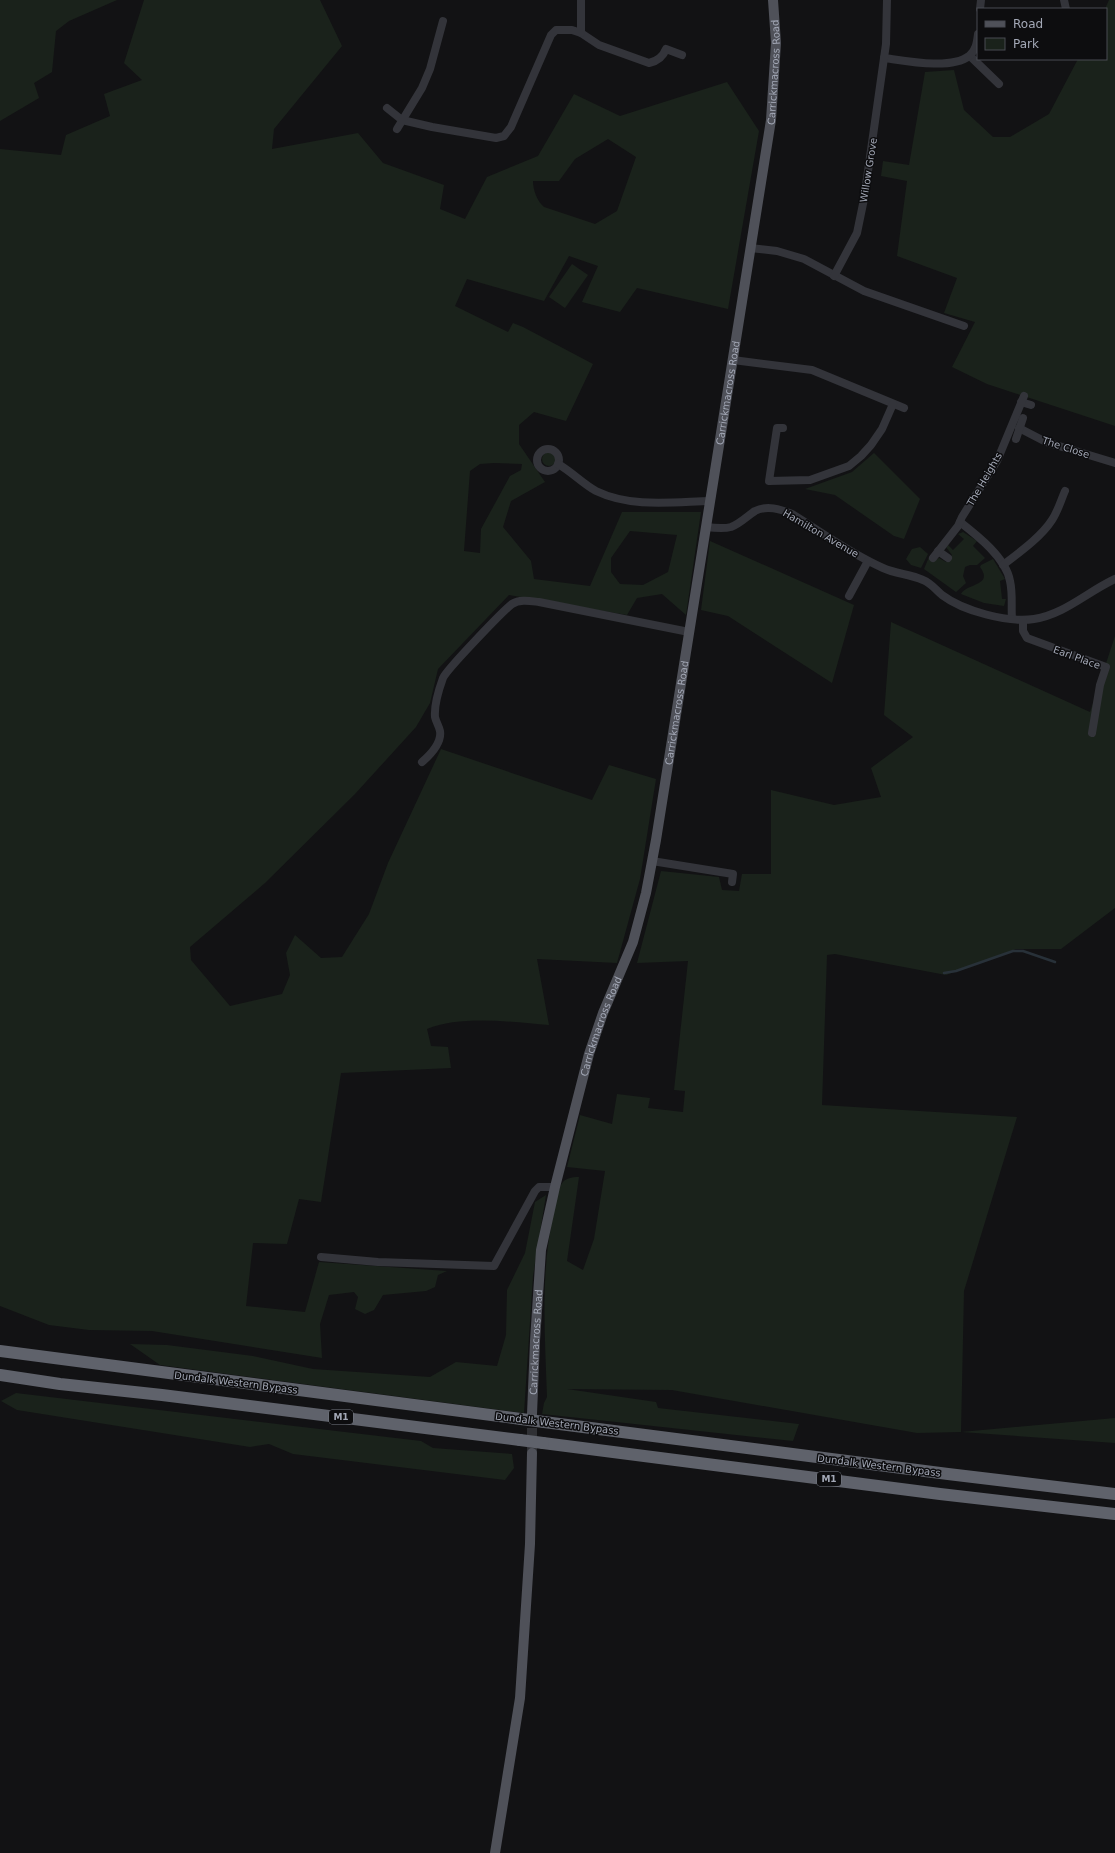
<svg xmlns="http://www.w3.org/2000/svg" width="1115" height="1853" viewBox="0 0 1115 1853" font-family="'DejaVu Sans',sans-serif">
<rect width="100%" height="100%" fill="#121214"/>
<g fill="#1a221b" fill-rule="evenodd">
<path d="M 0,0 L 117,0 L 69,21 L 56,31 L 52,72 L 34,83 L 39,98 L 0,121 Z"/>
<path d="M 144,0 L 320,0 L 342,46 L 274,129 L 272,149 L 358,133 L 383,163 L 444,185 L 440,209 L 465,219 L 487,177 L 538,156 L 574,94 L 620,116 L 727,82 L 759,131 L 728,309 L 637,288 L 620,312 L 582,302 L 598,266 L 569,256 L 544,301 L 467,279 L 455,306 L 508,332 L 513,323 L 523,327 L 593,364 L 566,421 L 534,412 L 519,425 L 519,444 L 545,482 L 511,501 L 503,527 L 531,561 L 534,579 L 590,586 L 622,512 L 701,512 L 686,615 L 662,594 L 637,598 L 627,615 L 509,595 L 438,669 L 430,703 L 416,727 L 355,794 L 265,883 L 190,947 L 191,960 L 230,1006 L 282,994 L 290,975 L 286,953 L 295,935 L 321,958 L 342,957 L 369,914 L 388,863 L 441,749 L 592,800 L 609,765 L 656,779 L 640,879 L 617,963 L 537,959 L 549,1025 C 514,1022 460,1015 427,1029 L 431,1046 L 448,1047 L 451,1068 L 341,1073 L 321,1202 L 299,1199 L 287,1244 L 253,1243 L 246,1306 L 305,1312 L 319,1262 L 447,1271 L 438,1275 L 435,1287 L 426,1291 L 383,1295 L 374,1310 L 365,1314 L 355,1309 L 358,1297 L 354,1292 L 329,1295 L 320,1324 L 322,1358 L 152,1331 L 89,1330 L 49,1325 L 0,1306 L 0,149 L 61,155 L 66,135 L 110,116 L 104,94 L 142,80 L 124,63 ZM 608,139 L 636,157 L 617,211 L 595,224 L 544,207 C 537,201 533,190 533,181 L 559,181 L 575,159 ZM 494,463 L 522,464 L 521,470 L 510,476 L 481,529 L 480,553 L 464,551 L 470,471 L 480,464 ZM 630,531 L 677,535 L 668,572 L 643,585 L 620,584 L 611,572 L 611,558 Z"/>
<path d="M 1109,0 L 1115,0 L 1115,426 L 987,384 L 952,367 L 975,322 L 944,313 L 957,278 L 897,256 L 907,181 L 881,176 L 883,161 L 909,165 L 925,72 L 954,70 L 964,110 L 993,137 L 1010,137 L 1049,114 L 1078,59 L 1106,59 L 1106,9 L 1105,9 Z"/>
<path d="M 572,264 L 588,275 L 565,308 L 549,297 Z"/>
<circle cx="549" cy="459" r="7"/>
<path d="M 874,453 L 920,499 L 904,539 L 894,536 L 835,495 L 805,489 L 852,472 Z"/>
<path d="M 963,532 L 977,541 L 973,546 L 985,558 L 977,565 L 970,565 L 965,567 L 963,576 L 966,583 L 956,592 L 924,569 L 929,557 L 934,561 L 939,558 L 946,562 L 952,555 L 946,547 L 948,545 L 953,550 L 964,539 L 958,534 Z"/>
<path d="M 710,541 L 854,605 L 832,683 L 728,616 L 701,610 Z"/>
<path d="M 920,547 L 928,554 L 921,568 L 911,565 L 906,559 L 912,549 Z"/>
<path d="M 993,559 L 1005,579 L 1000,581 L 1002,599 L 1006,599 L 1004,606 L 984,603 L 961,594 C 967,583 994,586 980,567 L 981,565 Z"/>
<path d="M 891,622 L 1090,712 L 1115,636 L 1115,908 L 1061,949 L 1016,949 L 946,975 L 835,954 L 827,955 L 822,1105 L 1017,1117 L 964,1291 L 961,1432 L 1115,1418 L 1115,1443 L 961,1432 L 917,1433 L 672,1390 L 567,1389 L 656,1402 L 658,1408 L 799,1424 L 793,1441 L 542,1414 L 544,1403 L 547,1397 C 545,1335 540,1272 554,1212 C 556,1203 557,1193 561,1185 C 564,1178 572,1177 579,1177 L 567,1261 L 583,1270 L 594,1239 L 605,1171 L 567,1167 L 580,1115 L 612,1124 L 617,1094 L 650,1098 L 648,1108 L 683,1112 L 685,1091 L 674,1090 L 688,961 L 637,963 L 661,871 L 719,877 L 722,890 L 739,891 L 742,874 L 771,874 L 771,790 L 834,805 L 881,797 L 871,768 L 913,737 L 884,715 Z"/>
<path d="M 546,1195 L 533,1276 L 524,1413 L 160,1365 L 130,1344 L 167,1345 L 253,1356 L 313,1369 L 430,1377 L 456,1362 L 497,1366 L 506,1335 L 507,1290 L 525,1253 L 535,1202 Z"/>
<path d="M 16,1393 L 421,1441 L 433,1448 L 512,1454 L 514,1468 L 505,1480 L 293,1454 L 269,1444 L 250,1447 L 17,1410 L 1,1401 Z"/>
</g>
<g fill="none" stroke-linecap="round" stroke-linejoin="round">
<path stroke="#283139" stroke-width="2.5" d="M 944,973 L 956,971 L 1013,951 L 1023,951 L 1055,962"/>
<path stroke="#2f3034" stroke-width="10" stroke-dasharray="10 5" stroke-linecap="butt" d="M 532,1453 L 532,1414"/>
<g stroke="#33343a" stroke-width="8">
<path d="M 1064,0 L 1066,9"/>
<path d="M 980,9 L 981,0"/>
<path d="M 581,33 L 599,45 L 649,63 C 658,61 663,57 666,49 L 682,55"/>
<path d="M 970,56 L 999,84"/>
<path d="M 884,58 C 906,61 951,70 969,56 C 976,51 977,42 978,34"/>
<path d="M 387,108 L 402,120 L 432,127 L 496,138 L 504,136 L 511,127 L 551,35 L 556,30 L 572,30 L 581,33 L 581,0"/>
<path d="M 397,129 L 422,88 L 430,69 L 443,21"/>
<path d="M 750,248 L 777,251 L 804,259 L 864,291 L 964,326"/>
<path d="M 834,276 L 857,233 L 864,199 L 886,44 L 887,0"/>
<path d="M 733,360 L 812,370 L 904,408"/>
<path d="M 1021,402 L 1031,405"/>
<path d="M 783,428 L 777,428 L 769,481 L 810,480 L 849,466 L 861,456 L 871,445 L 882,429 L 893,404"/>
<path d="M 1019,428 L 1046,442 L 1115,463"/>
<path d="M 1016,439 L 1023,418"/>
<circle cx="548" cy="460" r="11"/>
<path d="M 558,464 C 572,472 583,484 596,491 C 631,508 673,502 710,501"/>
<path d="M 960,522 C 978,536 1006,558 1010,581 C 1013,594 1011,606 1012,619"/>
<path d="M 706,527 C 714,528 724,529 731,527 C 741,523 747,516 755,511 C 767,505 780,509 792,514 C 821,532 851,554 883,568 C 896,574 910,574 923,580 C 931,583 936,590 942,595 C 963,611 1008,623 1034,619 C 1065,614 1087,592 1115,579"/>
<path d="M 938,551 L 948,558"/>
<path d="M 933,558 L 958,526 L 962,517 L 997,461 L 1024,396"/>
<path d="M 1003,565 C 1020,552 1041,537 1052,520 C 1058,511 1061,500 1065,491"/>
<path d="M 849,596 L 868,561"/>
<path d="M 1023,620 L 1023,631 L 1027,638 L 1106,667 L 1100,685 L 1092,733"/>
<path d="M 422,762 C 430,755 442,743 440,731 C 439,726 436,722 435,717 C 434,705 439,689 443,678 C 447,669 503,611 512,604 C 520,599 530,601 539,602 L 689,632"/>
<path d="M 652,861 L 733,874 L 732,882"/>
<path d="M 321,1257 L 378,1262 L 494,1266 L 535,1191 L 539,1187 L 555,1187"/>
</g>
<g stroke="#4f5159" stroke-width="10">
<path id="s1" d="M 532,1414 L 535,1341 L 541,1250 L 555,1187 L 589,1054 L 603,1013 L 633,942 L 646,893 L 656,840 L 771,120 L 776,43 L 773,0"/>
<path d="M 495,1853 L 520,1698 L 530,1544 L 532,1453"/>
</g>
<g stroke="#5f626b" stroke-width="12">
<path d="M 0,1351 L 521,1419"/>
<path d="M 0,1375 L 60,1384 L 162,1395 L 520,1440"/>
<path d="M 544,1422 L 948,1474 L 1115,1494"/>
<path d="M 543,1443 L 940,1494 L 1115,1514"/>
</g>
<g stroke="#5f626b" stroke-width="12">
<path d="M 521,1419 L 544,1422"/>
<path d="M 520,1440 L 543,1443"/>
</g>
</g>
<g text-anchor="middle" stroke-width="3" stroke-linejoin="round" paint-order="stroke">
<g fill="#0d0d0f" stroke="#767a84" stroke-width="1">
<rect x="329" y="1410" width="24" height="14" rx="3"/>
<rect x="817" y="1472" width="24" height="14" rx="3"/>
</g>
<g font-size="9" font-weight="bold" fill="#a3a8b6">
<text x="341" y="1420">M1</text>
<text x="829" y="1482">M1</text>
</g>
<g font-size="10" fill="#a3a8b6" stroke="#0d0d0f">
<text dy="4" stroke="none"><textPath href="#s1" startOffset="1368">Carrickmacross Road</textPath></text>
<text transform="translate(868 170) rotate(-81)" y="4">Willow Grove</text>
<text dy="4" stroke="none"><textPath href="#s1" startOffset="1044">Carrickmacross Road</textPath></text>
<text transform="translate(1066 447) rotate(18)" y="4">The Close</text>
<text transform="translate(984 479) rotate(-60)" y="4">The Heights</text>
<text transform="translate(821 533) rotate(30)" y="4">Hamilton Avenue</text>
<text transform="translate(1077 657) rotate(20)" y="4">Earl Place</text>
<text dy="4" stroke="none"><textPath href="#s1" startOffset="720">Carrickmacross Road</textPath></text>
<text dy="4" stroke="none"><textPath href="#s1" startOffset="396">Carrickmacross Road</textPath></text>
<text dy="4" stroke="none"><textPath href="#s1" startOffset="72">Carrickmacross Road</textPath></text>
<text transform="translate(236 1382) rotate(7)" y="4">Dundalk Western Bypass</text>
<text transform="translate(557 1423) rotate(7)" y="4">Dundalk Western Bypass</text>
<text transform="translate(879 1465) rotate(7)" y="4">Dundalk Western Bypass</text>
</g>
</g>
<rect x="977" y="8" width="130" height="52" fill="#0d0d0f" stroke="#494b52"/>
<rect x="985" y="21" width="20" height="6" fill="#4f5159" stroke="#494b52"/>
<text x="1013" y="28" font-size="12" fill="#a3a8b6">Road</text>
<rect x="985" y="38" width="20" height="12" fill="#1a221b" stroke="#494b52"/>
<text x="1013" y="48" font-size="12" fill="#a3a8b6">Park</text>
</svg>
